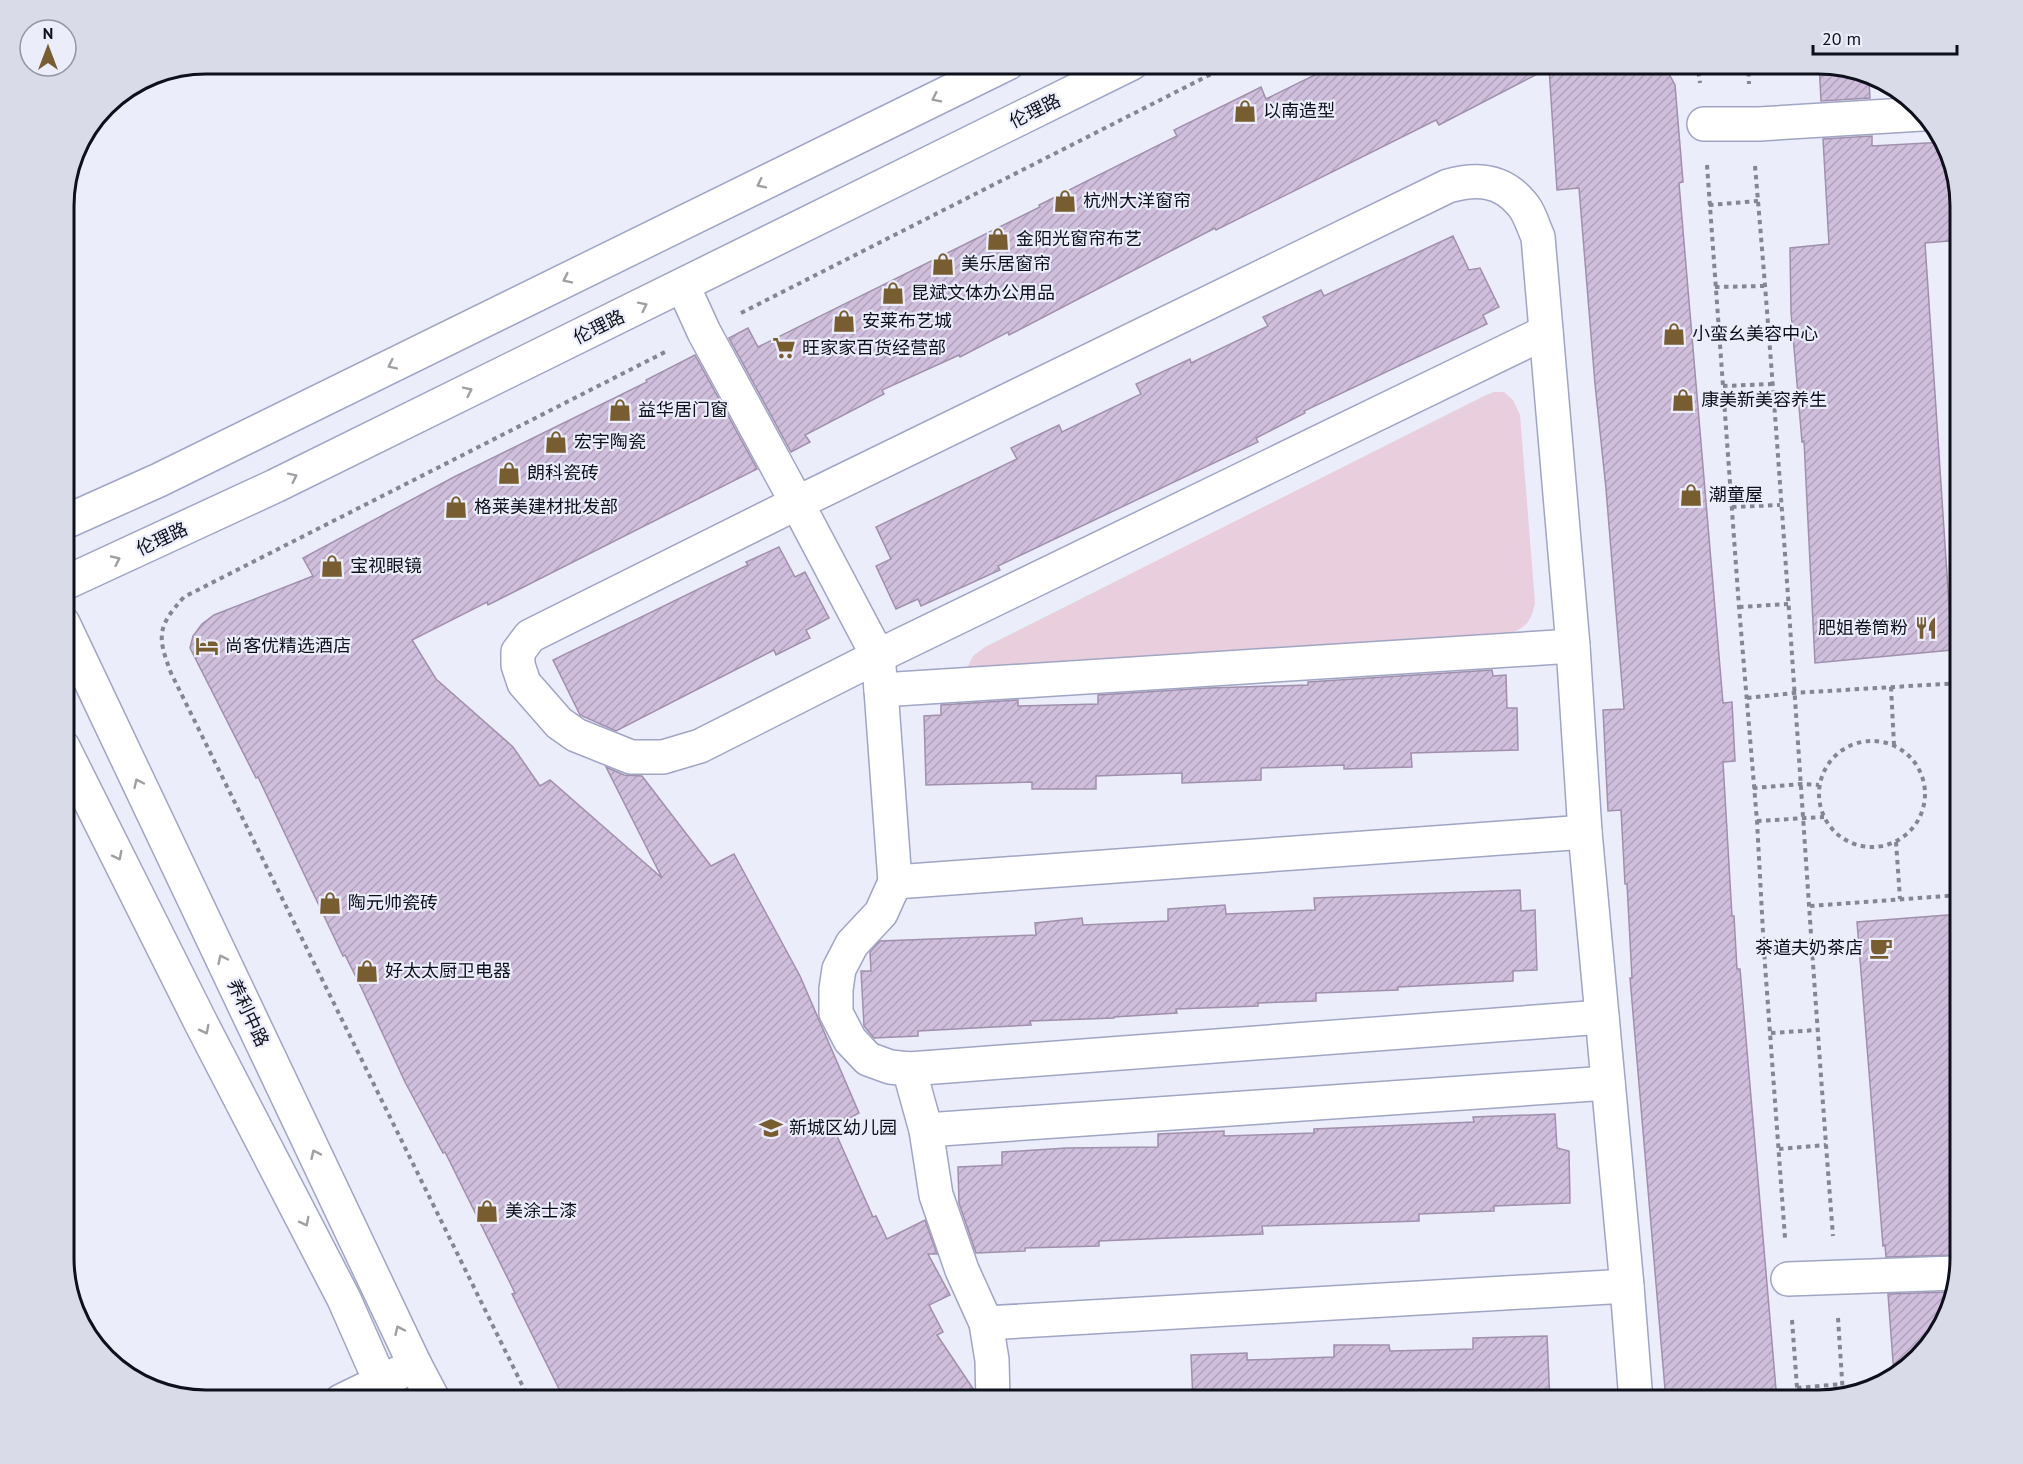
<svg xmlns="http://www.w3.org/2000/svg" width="2023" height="1464" viewBox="0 0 2023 1464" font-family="'PT Sans','Noto Sans SC',sans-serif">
<defs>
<pattern id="building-hatch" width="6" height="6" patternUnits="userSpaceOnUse" patternTransform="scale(1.5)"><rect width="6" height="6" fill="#cfbedc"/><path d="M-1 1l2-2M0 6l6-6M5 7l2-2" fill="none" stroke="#b1a2bc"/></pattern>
</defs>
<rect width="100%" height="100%" fill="#ebedfb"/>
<path fill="#e9cedd" d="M 1494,392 L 1504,392 L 1513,400 L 1520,415 L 1535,603 C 1530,626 1524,628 1503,636 L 971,675 L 968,666 L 973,656 L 985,647 L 1484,396 Z"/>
<g fill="url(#building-hatch)" stroke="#a090ac" stroke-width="1.5">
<path d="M 1339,63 L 1663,63 L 1675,85 L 1683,182 L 1679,183 L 1723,703 L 1732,702 L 1735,761 L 1723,762 L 1732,916 L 1734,916 L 1737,969 L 1740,969 L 1777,1401 L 1666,1401 L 1630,978 L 1632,978 L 1627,884 L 1625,884 L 1621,810 L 1608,811 L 1603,710 L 1624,709 L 1606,489 L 1595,384 L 1579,188 L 1557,190 L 1549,68 L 1439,125 L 1436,120 L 1216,230 L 1215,228 L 1009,335 L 1008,332 L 960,357 L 959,355 L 882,390 L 884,394 L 805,435 L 810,442 L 791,452 L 729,338 L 748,328 L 758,347 L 1040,207 L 1039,205 L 1177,136 L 1174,130 L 1261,87 L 1266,99 Z"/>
<path d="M 1819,63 L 1869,80 L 1870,98 L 1821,101 Z"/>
<path d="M 1872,136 L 1872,146 L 1945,142 L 1960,205 L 1960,240 L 1925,243 L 1952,650 L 1815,663 L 1804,441 L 1802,442 L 1791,312 L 1790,248 L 1829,244 L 1823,139 Z"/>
<path d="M 1453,236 L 1469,270 L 1480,268 L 1499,307 L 1483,315 L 1487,324 L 1304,411 L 1305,413 L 1256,438 L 1258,442 L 998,566 L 1000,570 L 921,606 L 918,599 L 896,609 L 876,566 L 891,559 L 876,527 L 1017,459 L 1011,448 L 1059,425 L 1062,432 L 1141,394 L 1136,384 L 1190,359 L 1191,363 L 1268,326 L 1263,317 L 1321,290 L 1324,296 Z"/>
<path d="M 695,355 L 757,469 L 488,605 L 487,602 L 412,640 L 436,679 L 513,747 L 540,786 L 550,780 L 662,878 L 606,767 L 624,775 L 642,776 L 711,866 L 734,854 L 800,976 L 859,1113 L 833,1127 L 873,1217 L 876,1216 L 887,1239 L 925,1220 L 937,1254 L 928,1254 L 950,1295 L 929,1305 L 943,1332 L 937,1335 L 974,1390 L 974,1401 L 565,1401 L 512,1294 L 515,1293 L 445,1152 L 443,1153 L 405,1082 L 362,989 L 345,955 L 343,956 L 258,777 L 256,778 L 190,648 L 193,636 L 202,624 L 214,615 L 313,576 L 303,558 L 454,477 L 647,382 L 646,380 Z"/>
<path d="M 779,547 L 795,577 L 805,572 L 829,618 L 806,630 L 810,638 L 776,655 L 774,650 L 616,731 L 580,715 L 553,660 L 748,565 L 746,562 Z"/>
<path d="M 1492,670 L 1493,676 L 1506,675 L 1507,708 L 1517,708 L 1518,750 L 1411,753 L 1412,767 L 1344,769 L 1344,765 L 1261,768 L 1261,780 L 1182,783 L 1182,773 L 1096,776 L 1096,789 L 1032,789 L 1032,782 L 926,785 L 924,716 L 941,715 L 941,705 L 1018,700 L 1018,706 L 1098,704 L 1098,695 L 1208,688 L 1308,685 L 1308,682 Z"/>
<path d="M 1520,890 L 1521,911 L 1535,910 L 1537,970 L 1513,971 L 1513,981 L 1398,987 L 1398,990 L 1316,993 L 1316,1001 L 1258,1003 L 1258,1006 L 1176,1009 L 1177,1013 L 1114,1017 L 1114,1018 L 1030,1021 L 1031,1025 L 918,1031 L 918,1036 L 874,1038 L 864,1026 L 861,971 L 871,971 L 870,952 L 880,941 L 1036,935 L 1035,923 L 1082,918 L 1083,925 L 1168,921 L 1168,909 L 1225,905 L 1226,914 L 1315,910 L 1314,898 Z"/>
<path d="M 1960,914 L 1960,1012 L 1954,1013 L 1960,1085 L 1960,1255 L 1886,1257 L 1885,1245 L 1883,1246 L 1857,922 Z"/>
<path d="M 1555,1114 L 1557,1148 L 1569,1151 L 1570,1203 L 1494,1206 L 1494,1211 L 1419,1214 L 1419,1221 L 1262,1226 L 1263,1234 L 1099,1241 L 1099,1246 L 1025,1248 L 1025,1251 L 976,1253 L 959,1203 L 958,1167 L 1002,1165 L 1002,1152 L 1067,1148 L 1158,1147 L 1158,1134 L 1224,1131 L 1224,1136 L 1314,1133 L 1314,1129 L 1474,1122 L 1473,1117 Z"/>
<path d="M 1949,1292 L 1931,1345 L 1894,1375 L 1888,1294 Z"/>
<path d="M 1547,1336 L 1550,1401 L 1193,1401 L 1191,1355 L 1247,1353 L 1247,1360 L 1334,1357 L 1334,1345 L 1389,1345 L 1390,1351 L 1473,1349 L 1473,1338 Z"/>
</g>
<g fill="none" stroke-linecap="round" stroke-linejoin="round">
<g stroke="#a0a5c4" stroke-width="36">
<g id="minor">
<path d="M 1704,124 L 1759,124 L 1922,114"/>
<path d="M 683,286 L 704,332 L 797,503 L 530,636 L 518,652 L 518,665 L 524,683 L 559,723 L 576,735 L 631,757 L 663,757 L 700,746 L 878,656 L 1546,332"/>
<path d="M 881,690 L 1573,646"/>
<path d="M 895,882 L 1585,832"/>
<path d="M 909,1069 L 1602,1017"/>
<path d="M 926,1130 L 1608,1083"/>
<path d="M 1788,1279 L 1955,1273"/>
<path d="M 986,1323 L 1627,1286"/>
<path d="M 341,1401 L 415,1365"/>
<path d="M 993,1401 L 992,1360 L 986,1323 L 962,1270 L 936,1195 L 926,1130 L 909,1069 L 890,1067 L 868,1059 L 850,1040 L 836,1013 L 836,989 L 839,969 L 852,944 L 881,913 L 895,882 L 881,690 L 878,656 L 797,503 L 1448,186 C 1476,178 1501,179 1521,203 C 1529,211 1533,226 1538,237 L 1573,646 L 1585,832 L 1627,1286 L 1636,1401"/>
</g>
</g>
<g stroke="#a0a5c4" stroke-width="36">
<g id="major">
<path d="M 63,523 L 159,480 L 1008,63"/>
<path d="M 63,584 L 275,486 L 1132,63"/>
<path d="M 63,623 L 415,1365 L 434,1401"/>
<path d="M 63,747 L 201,1023 L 344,1299 L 389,1401"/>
</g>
</g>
<g stroke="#848693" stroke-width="4" stroke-dasharray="4.5 4.5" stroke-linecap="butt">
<path d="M 1697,63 L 1700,83"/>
<path d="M 1748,63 L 1749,84"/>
<path d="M 1707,165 L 1739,607 L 1757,821 L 1764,951 L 1785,1238"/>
<path d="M 1755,166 C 1786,522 1805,879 1833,1236"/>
<path d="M 1709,205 L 1758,201"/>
<path d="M 1715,287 L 1764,286"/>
<path d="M 741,313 L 1233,63"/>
<path d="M 1723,386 L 1772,384"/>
<path d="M 1732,507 L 1780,505"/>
<path d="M 1739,607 L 1788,604"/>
<path d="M 1891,687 L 1894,745"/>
<path d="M 1747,698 L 1794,693 L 1960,683"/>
<circle cx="1872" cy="794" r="53"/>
<path d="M 1753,788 L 1802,784 L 1819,785"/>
<path d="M 1757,821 L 1824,817"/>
<path d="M 1896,842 L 1900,899"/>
<path d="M 1810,906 L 1960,895"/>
<path d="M 1764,951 L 1812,948"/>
<path d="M 1771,1033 L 1817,1030"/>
<path d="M 1779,1149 L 1826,1145"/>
<path d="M 1838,1318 L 1843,1395"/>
<path d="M 1792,1320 L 1798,1401"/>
<path d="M 1797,1388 L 1842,1384"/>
<path d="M 530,1401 L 171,673 C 157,636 157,627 184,597 L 667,351"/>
</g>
<use href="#minor" stroke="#fff" stroke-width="33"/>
<use href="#major" stroke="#fff" stroke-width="33"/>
</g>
<defs><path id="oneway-chevron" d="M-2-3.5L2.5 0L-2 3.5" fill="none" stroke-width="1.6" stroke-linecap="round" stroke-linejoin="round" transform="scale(1.5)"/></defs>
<g stroke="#9f9fa4">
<use href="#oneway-chevron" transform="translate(936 98) rotate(154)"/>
<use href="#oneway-chevron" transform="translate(761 184) rotate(154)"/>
<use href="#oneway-chevron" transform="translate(567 279) rotate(154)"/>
<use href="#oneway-chevron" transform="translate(643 306) rotate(-26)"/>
<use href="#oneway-chevron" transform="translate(392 365) rotate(154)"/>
<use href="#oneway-chevron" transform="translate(468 391) rotate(-26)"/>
<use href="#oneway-chevron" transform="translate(293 477) rotate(-26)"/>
<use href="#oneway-chevron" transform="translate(116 560) rotate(-25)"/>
<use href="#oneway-chevron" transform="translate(138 783) rotate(-115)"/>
<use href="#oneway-chevron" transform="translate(118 856) rotate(63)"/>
<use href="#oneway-chevron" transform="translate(222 959) rotate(-115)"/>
<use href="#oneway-chevron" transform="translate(205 1030) rotate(63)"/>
<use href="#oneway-chevron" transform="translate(315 1154) rotate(-115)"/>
<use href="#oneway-chevron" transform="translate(305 1222) rotate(63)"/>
<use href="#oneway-chevron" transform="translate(399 1330) rotate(-115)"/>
</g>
<defs>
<g id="shop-bare" transform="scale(1.8)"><path d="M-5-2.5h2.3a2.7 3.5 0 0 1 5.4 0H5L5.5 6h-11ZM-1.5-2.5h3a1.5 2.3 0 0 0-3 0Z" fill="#775d2f" stroke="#ebedfb" stroke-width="2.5" paint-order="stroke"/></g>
<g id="supermarket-bare" transform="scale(1.8)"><path d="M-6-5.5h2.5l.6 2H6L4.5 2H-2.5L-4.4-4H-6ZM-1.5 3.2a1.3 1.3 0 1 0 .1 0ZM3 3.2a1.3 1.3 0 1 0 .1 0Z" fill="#775d2f" stroke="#ebedfb" stroke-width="2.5" paint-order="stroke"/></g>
<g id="restaurant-bare" transform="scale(1.8)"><path d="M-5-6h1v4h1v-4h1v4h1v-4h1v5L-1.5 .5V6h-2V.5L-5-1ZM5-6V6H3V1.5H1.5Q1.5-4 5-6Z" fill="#775d2f" stroke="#ebedfb" stroke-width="2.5" paint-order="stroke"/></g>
<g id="hotel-bare" transform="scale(1.8)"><path d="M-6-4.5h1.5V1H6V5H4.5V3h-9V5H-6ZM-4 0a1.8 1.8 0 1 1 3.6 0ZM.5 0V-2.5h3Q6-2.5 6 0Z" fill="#775d2f" stroke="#ebedfb" stroke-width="2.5" paint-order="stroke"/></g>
<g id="cafe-bare" transform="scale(1.8)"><path d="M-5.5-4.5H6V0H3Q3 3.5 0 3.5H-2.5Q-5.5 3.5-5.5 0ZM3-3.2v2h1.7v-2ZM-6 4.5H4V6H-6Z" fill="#775d2f" stroke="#ebedfb" stroke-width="2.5" paint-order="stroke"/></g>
<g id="school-bare" transform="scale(1.8)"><path d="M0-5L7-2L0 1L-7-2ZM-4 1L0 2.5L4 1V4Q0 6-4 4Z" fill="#775d2f" stroke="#ebedfb" stroke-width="2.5" paint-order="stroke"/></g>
</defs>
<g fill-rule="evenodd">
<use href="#shop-bare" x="1245" y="111"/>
<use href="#shop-bare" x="1065" y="201"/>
<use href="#shop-bare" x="998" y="239"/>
<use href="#shop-bare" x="943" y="264"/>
<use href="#shop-bare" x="893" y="293"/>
<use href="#shop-bare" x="844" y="321"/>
<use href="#shop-bare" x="1674" y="334"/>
<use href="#supermarket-bare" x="784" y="348"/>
<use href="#shop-bare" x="1683" y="400"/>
<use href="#shop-bare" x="620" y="410"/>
<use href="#shop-bare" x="556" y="442"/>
<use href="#shop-bare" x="509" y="473"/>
<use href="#shop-bare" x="1691" y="495"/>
<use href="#shop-bare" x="456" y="507"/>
<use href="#shop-bare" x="332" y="566"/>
<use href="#restaurant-bare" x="1926" y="628"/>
<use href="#hotel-bare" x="207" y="646"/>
<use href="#shop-bare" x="330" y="903"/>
<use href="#cafe-bare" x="1881" y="948"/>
<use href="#shop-bare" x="367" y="971"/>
<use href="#school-bare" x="771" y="1128"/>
<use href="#shop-bare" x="487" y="1211"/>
</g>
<g text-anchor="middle" stroke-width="4.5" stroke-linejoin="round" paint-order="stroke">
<g font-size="18" fill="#0e101b" stroke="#ebedfb">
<text transform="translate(1035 111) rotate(-26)" y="6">伦理路</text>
<text transform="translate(599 327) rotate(-26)" y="6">伦理路</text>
<text transform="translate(162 539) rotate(-25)" y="6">伦理路</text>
<text transform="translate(248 1013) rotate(65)" y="6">养利中路</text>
</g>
<g font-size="18" fill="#0e101b" stroke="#ebedfb" text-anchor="start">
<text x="1263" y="117">以南造型</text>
<text x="1083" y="207">杭州大洋窗帘</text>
<text x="1016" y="245">金阳光窗帘布艺</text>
<text x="961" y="270">美乐居窗帘</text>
<text x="911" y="299">昆斌文体办公用品</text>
<text x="862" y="327">安莱布艺城</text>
<text x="1692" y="340">小蛮幺美容中心</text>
<text x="802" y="354">旺家家百货经营部</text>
<text x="1701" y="406">康美新美容养生</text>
<text x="638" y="416">益华居门窗</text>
<text x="574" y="448">宏宇陶瓷</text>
<text x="527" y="479">朗科瓷砖</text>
<text x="1709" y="501">潮童屋</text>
<text x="474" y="513">格莱美建材批发部</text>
<text x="350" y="572">宝视眼镜</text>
<text x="1908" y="634" text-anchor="end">肥姐卷筒粉</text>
<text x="225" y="652">尚客优精选酒店</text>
<text x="348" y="909">陶元帅瓷砖</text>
<text x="1863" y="954" text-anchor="end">茶道夫奶茶店</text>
<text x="385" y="977">好太太厨卫电器</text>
<text x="789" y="1134">新城区幼儿园</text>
<text x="505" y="1217">美涂士漆</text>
</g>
</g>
<path d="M0 0H2023V1464H0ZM206 74H1818A132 132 0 0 1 1950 206V1258A132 132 0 0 1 1818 1390H206A132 132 0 0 1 74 1258V206A132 132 0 0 1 206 74Z" fill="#d9dbe9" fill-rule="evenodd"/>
<path fill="none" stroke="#0e101b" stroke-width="3" d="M206 74H1818A132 132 0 0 1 1950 206V1258A132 132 0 0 1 1818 1390H206A132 132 0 0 1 74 1258V206A132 132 0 0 1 206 74Z"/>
<g transform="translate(48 48)"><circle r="28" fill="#ebedfb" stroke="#9395a1" stroke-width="1.5"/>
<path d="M0-4.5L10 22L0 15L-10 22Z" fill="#775d2f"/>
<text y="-9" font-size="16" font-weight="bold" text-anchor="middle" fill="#0e101b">N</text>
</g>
<path d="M1813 45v9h144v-9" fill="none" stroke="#0e101b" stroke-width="3"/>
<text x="1822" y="45" font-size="18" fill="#0e101b" stroke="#ebedfb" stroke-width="4.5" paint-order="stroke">20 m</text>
</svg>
